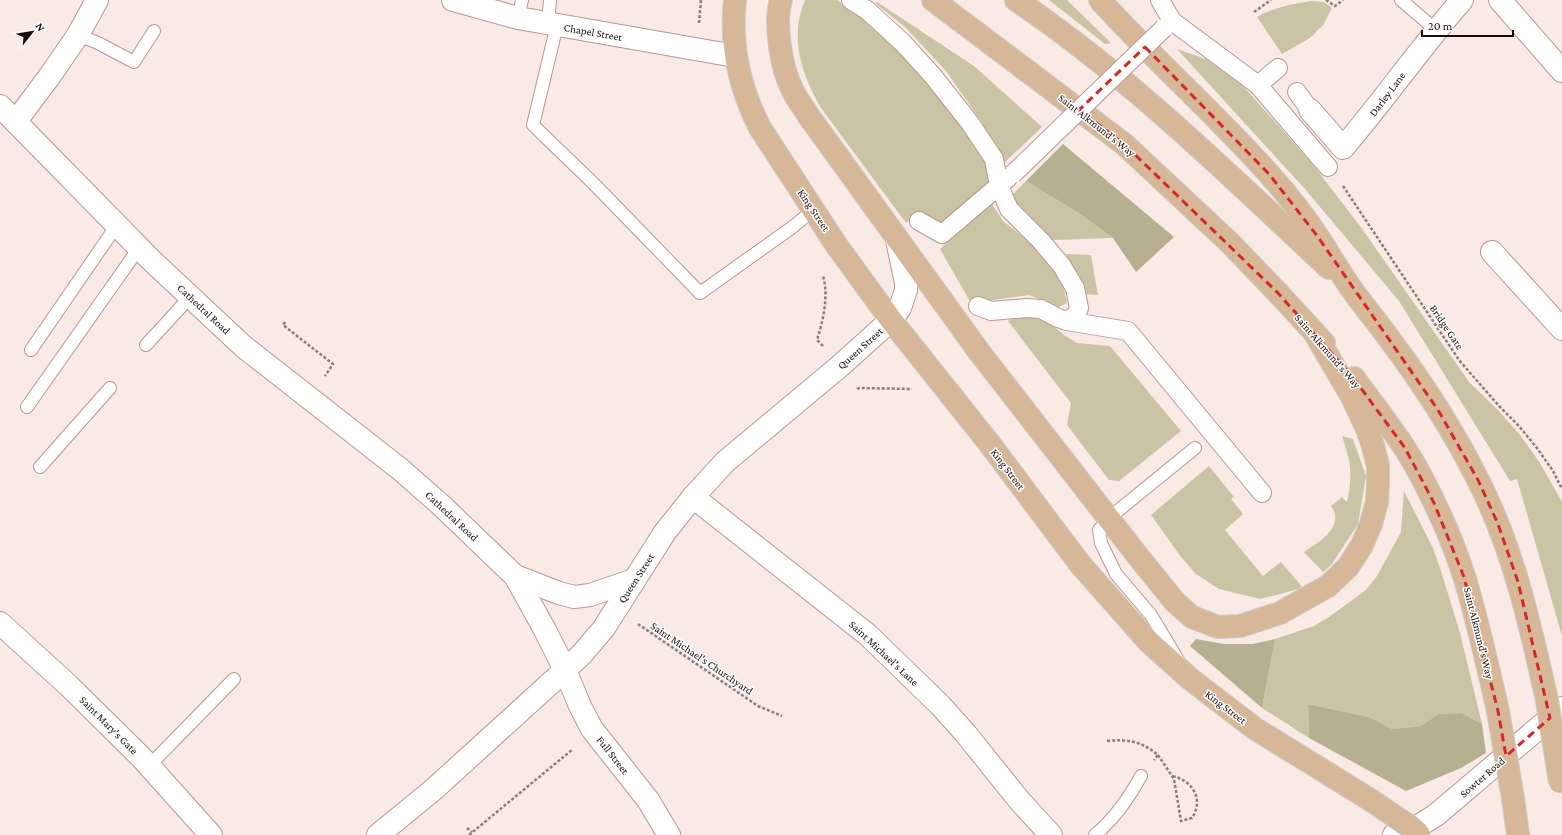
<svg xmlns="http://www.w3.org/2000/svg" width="1562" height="835" viewBox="0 0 1562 835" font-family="'Crimson Pro',serif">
<rect width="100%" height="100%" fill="#f9eae6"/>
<g fill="#c9c4a3">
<path d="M 805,0 L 837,0 L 873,26 L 906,56 L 989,161 L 989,181 L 943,223 L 912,218 L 906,223 L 821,108 C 802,75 789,38 805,0 Z"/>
<path d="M 1049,0 L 1067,0 L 1111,43 L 1105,44 Z"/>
<path d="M 1312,1 L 1324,2 L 1332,8 L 1323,25 L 1310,38 L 1282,54 L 1257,17 C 1275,7 1292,4 1312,1 Z"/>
<path d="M 877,2 L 974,66 L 1042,127 L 1004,163 L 981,121 L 946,71 L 905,27 L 875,3 Z"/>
<path d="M 1177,49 L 1206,59 L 1242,85 L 1279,126 L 1313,165 L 1363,230 L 1469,382 L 1498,410 L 1520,435 L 1540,463 L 1562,502 L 1562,636 L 1517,479 L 1510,481 L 1399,301 L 1305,189 Z"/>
<path d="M 1026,181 L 1077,212 L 1113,238 L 1052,240 L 1014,205 L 1012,195 Z"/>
<path d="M 992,204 L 1003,221 L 1028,241 L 1054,267 L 1063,284 L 1067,303 L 1059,307 L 1029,295 L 971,303 L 940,249 Z"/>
<path d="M 1066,254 L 1091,255 L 1098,295 L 1082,294 L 1077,277 Z"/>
<path d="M 1020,315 L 1033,315 L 1046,320 L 1064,335 L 1077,343 L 1110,346 L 1181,431 L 1119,481 L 1109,480 L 1067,425 L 1071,403 L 1008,321 Z"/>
<path d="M 1342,436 L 1353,439 L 1366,476 L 1358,524 L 1332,564 L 1323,572 L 1304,552 C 1316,544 1338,532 1335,514 C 1335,512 1332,508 1331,506 L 1342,497 L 1347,502 C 1353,473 1351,463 1342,436 Z"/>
<path d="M 1209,466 L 1234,497 L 1231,499 L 1243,514 L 1225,530 L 1263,576 L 1281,562 L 1303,588 L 1260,599 L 1219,589 L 1196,574 L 1181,557 L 1151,515 Z"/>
<path d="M 1404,491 L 1433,548 L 1441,571 L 1460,633 L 1482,724 L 1462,713 L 1438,714 L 1421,726 L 1392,729 L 1369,717 L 1308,704 L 1309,738 L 1262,708 L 1275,639 L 1314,626 L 1329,617 L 1366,590 L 1377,576 L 1401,532 Z"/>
</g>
<g fill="#b5b090">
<path d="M 1063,144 L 1174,237 L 1136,272 L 1113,238 L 1077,212 L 1026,181 Z"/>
<path d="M 1196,639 L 1224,644 L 1253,644 L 1275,639 L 1262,708 L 1190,646 Z"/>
<path d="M 1308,704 L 1369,717 L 1392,729 L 1421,726 L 1438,714 L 1462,713 L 1482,724 L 1486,753 L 1461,768 L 1406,791 L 1309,738 Z"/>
</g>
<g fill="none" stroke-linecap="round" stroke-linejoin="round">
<g stroke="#ba968e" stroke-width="14">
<g id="service">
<path d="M 1401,0 L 1436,30"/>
<path d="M 518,18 L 522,0"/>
<path d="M 548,24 L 550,0"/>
<path d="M 557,25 L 533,125 L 594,184 L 700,293 L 794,226 L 813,210"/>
<path d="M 78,35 L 98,43 L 134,62 L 154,31"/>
<path d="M 146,345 L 191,296"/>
<path d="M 31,350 L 117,225"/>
<path d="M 27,407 L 139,248"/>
<path d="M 40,467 L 110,388"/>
<path d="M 1178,660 L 1151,615 L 1116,574 L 1101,543 L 1099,530 L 1109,518 L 1195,448"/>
<path d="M 149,766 L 234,679"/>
<path d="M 1095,835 C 1114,819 1129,798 1141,776"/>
</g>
</g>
<g stroke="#ba968e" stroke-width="20">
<g id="pedestrian">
<path d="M 851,0 L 867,10 L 903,43 L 933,76 L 970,123 L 994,159 L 999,186 L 1009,209 L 1041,241 L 1062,266 L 1075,288 L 1079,308 L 1076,315 L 1067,321 L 1058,318 L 1041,309 L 1027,308 L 991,311 L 978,306"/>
<path d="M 1160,0 L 1172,21 L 1258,85 L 1328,167"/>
<path d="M 1258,85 L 1278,68"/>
<path d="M 1297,92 L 1310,110"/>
<path d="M 919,221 L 942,234 L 1008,178"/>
<path d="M 1067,321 L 1128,331 L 1262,493"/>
</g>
</g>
<g stroke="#ba968e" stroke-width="24">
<g id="minor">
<path d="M 1500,0 L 1562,71"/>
<path d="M 1310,110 L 1343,148 C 1384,100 1420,48 1462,0"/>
<path d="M 1492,252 L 1562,329"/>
<path d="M 693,497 L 868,635 L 941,706 L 966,734 L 1019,800 L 1051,835"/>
<path d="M 0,623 L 68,685 L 141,757 L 211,835"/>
<path d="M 378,835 L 433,790 L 565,670"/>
</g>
</g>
<g stroke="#ba968e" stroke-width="24">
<g id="tertiary">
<path d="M 453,0 L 518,18 L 735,56"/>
<path d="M 0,106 L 151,260 L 244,347 L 400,469 L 441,505 L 515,576 L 545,630 L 565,670 L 580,706 L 592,729 L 648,800 L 669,835"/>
<path d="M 16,121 L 49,77 L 78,35 L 97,0"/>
<path d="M 515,576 L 559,593 L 574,597 L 590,595 L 634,580"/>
<path d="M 565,670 L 582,654 L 604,628 L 665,532 L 693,497 L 725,462 L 840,366 L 891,320 L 900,308 L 906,290 L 906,283 L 897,240"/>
<path d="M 1394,835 L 1420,825 L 1436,815 L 1562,708"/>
</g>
</g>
<g stroke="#cccac9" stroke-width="24">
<g id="primary">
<path d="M 735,0 C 730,45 739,87 760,128 L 837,246 L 891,320 L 989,443 L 1080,564 L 1148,641 L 1189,678 L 1254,728 L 1369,799"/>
<path d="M 781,0 C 774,23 781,67 792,89 C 796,98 803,107 808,115 L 980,353 L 1137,555 L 1175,602 L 1192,617 L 1218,627 L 1240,626 L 1280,613 L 1328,586 L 1348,567 L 1362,545 L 1371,524 L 1377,502 L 1378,482 L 1378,466 L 1373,446 L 1367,429 L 1352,397 L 1314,332"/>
<path d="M 933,0 L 1124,144 L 1230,243 L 1278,293 L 1324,343"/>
<path d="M 1016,0 C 1130,77 1228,174 1329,268"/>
<path d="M 1100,0 C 1154,60 1215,113 1269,174 C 1286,193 1304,215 1318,237 C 1330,255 1340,273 1353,291 C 1365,308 1379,324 1391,341 C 1423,384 1453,430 1477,478 C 1513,547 1530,625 1547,700"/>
<path d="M 1354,378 C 1377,410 1403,441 1421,476 C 1438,508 1454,544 1465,579 C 1478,622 1488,667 1498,711"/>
<path d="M 1513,798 L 1518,835"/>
</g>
</g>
<g stroke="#8b7d7a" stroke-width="2.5" stroke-dasharray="3 2" stroke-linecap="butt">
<path d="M 1326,0 L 1335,6 L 1343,0"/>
<path d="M 1254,12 L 1271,0"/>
<path d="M 699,23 L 701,0"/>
<path d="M 1343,186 L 1459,360 L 1499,406 L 1518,425 L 1537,448 L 1553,471 L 1562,489"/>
<path d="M 285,322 L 283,325 L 333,364 L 325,376"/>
<path d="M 823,346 L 817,340 C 823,321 829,296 823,276"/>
<path d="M 857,389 L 859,388 L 912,389"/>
<path d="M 638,624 L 758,706 L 782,716"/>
<path d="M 1107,741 C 1128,739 1141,741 1158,755 L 1154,760"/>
<path d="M 1158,755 L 1174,779 L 1181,821 L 1192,818 C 1204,800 1193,780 1172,776"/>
<path d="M 467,828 L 472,832"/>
<path d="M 469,835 L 573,749"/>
</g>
<use href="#service" stroke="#fff" stroke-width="12"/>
<use href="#pedestrian" stroke="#fff" stroke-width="18"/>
<use href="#minor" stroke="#fff" stroke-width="22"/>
<use href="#tertiary" stroke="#fff" stroke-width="22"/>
<use href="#primary" stroke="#d6b899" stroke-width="22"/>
<g stroke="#ba968e" stroke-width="20" stroke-linecap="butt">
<path id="pedestrian-bridge" d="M 1013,174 L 1164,28"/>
</g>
<g stroke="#cccac9" stroke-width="24" stroke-linecap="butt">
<g id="primary-bridge">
<path d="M 1547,700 L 1560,782"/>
<path d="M 1498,711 L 1513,798"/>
<path d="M 1369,799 L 1409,826 L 1419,835"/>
</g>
</g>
<use href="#pedestrian-bridge" stroke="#fff" stroke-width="18"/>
<use href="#primary-bridge" stroke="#d6b899" stroke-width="22"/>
</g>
<path fill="none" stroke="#d62828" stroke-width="3" stroke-dasharray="8 5" stroke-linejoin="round" d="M 1145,47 L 1269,174 L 1318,237 L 1438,410 L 1478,480 L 1498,524 L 1518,582 L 1550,718 L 1506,756 L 1498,711 L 1464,577 L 1434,503 L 1405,448 L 1352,376 L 1278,293 L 1124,144 L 1079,110 Z"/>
<g text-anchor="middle" stroke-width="3" stroke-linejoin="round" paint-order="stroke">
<g font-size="11" fill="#180c09" stroke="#fff">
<text transform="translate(593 32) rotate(10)" y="4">Chapel Street</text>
<text transform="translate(1387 94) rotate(-53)" y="4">Darley Lane</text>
<text transform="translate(1097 125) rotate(38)" y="4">Saint Alkmund's Way</text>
<text transform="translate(814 210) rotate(56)" y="4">King Street</text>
<text transform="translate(204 309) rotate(43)" y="4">Cathedral Road</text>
<text transform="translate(1447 327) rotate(56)" y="4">Bridge Gate</text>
<text transform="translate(860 348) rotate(-42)" y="4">Queen Street</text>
<text transform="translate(1328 351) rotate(49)" y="4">Saint Alkmund's Way</text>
<text transform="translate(1008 469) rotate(53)" y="4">King Street</text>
<text transform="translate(452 516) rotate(43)" y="4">Cathedral Road</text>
<text transform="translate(636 578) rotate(-57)" y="4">Queen Street</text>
<text transform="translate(1479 633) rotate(76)" y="4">Saint Alkmund's Way</text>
<text transform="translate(884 653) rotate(43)" y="4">Saint Michael's Lane</text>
<text transform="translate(702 658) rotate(34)" y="4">Saint Michael's Churchyard</text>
<text transform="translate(1226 707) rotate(37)" y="4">King Street</text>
<text transform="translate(109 725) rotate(45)" y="4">Saint Mary's Gate</text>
<text transform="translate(613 755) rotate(52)" y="4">Full Street</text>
<text transform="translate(1482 777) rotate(-41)" y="4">Sowter Road</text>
</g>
</g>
<g transform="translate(32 32) rotate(59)" stroke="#ffffff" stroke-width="3" paint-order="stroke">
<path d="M0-3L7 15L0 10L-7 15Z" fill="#180c09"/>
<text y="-6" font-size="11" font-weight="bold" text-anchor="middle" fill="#180c09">N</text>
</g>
<path d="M1422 30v6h91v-6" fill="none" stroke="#180c09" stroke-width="2"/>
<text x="1428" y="30" font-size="12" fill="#180c09" stroke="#ffffff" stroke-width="3" paint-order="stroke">20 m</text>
</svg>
